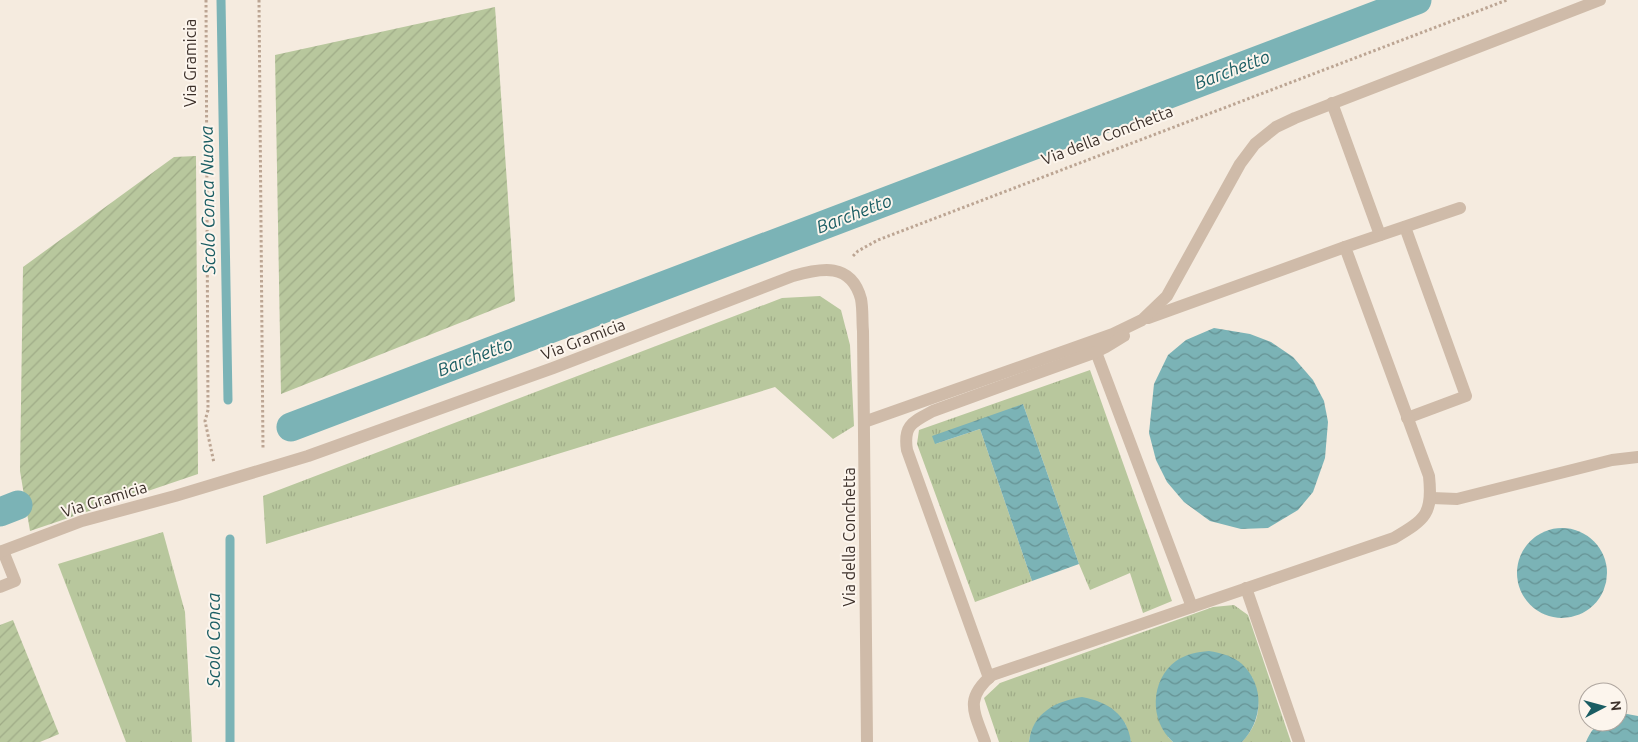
<svg xmlns="http://www.w3.org/2000/svg" width="1638" height="742" viewBox="0 0 1638 742" font-family="Ubuntu,sans-serif">
<defs>
<pattern id="grass-tufts" width="24" height="20" patternUnits="userSpaceOnUse" patternTransform="scale(1.25)"><rect width="24" height="20" fill="#b8c79d"/><path d="M3 7l-1-3M5 7V3M7 7l1-3M15 17l-1-3M17 17v-4M19 17l1-3" fill="none" stroke="#9fab87"/></pattern>
<pattern id="garden-furrows" width="10" height="10" patternUnits="userSpaceOnUse" patternTransform="scale(1.25)"><rect width="10" height="10" fill="#b8c79d"/><path d="M-1 1l2-2M0 10L10 0M9 11l2-2" fill="none" stroke="#9fab87"/></pattern>
<pattern id="water-waves" width="16" height="10" patternUnits="userSpaceOnUse" patternTransform="scale(1.25)"><rect width="16" height="10" fill="#7bb3b6"/><path d="M0 5q4-4 8 0t8 0" fill="none" stroke="#669294"/></pattern>
</defs>
<rect width="100%" height="100%" fill="#f5ebdf"/>
<g fill="url(#grass-tufts)">
<path d="M 820,296 L 841,310 L 850,345 L 854,426 L 833,439 L 775,387 L 266,544 L 263,496 L 782,298 Z"/>
<path d="M 1090,370 L 1172,601 L 1143,613 L 1130,573 L 1090,590 L 1079,564 L 1023,404 L 935,444 L 980,429 L 1032,581 L 975,602 L 917,444 L 919,430 Z"/>
<path d="M 163,532 L 185,612 L 192,742 L 126,742 L 58,564 Z"/>
<path d="M 1234,605 L 1248,615 L 1291,742 L 1242,742 C 1261,721 1262,703 1252,677 L 1168,737 L 1173,742 L 1131,742 L 1125,723 L 1030,736 L 1029,742 L 999,742 L 984,698 L 1000,683 L 1213,607 Z"/>
</g>
<g fill="url(#garden-furrows)">
<path d="M 495,7 L 515,301 L 281,394 L 275,55 Z"/>
<path d="M 196,156 L 198,474 L 30,531 L 20,471 L 23,267 L 174,157 Z"/>
<path d="M 13,620 L 59,734 L 40,742 L 0,742 L 0,625 Z"/>
</g>
<g fill="url(#water-waves)">
<path d="M 1214,328 L 1250,334 L 1271,342 L 1293,357 L 1313,380 L 1324,401 L 1328,422 L 1325,458 L 1313,492 L 1298,510 L 1268,528 L 1241,529 L 1210,521 L 1184,502 L 1167,482 L 1156,460 L 1149,433 L 1154,384 L 1168,355 L 1186,340 Z"/>
<path d="M 1023,404 L 1079,564 L 1032,581 L 980,429 L 935,444 L 932,436 Z"/>
<circle cx="1562" cy="573" r="45"/>
<path d="M 1209,651 C 1221,653 1233,656 1242,664 C 1265,686 1263,720 1242,742 L 1173,742 C 1149,721 1150,680 1176,661 C 1186,654 1197,652 1209,651 Z"/>
<path d="M 1082,697 C 1108,702 1127,714 1131,742 L 1029,742 C 1032,713 1056,701 1082,697 Z"/>
<path d="M 1627,714 L 1638,716 L 1638,742 L 1586,742 C 1594,724 1599,722 1618,722 L 1618,715 Z"/>
</g>
<g fill="none" stroke-linecap="round" stroke-linejoin="round">
<g stroke="#7bb3b6" stroke-width="9">
<path d="M 221,0 L 228,400"/>
<path d="M 230,539 L 230,742"/>
</g>
<g stroke="#7bb3b6" stroke-width="29">
<path d="M 291,427 L 1417,0"/>
<path d="M 0,512 L 18,505"/>
</g>
<g stroke="#bca593" stroke-width="3" stroke-dasharray="2.5 2.5" stroke-linecap="butt">
<path d="M 206,0 L 208,410 L 205,421 L 214,463"/>
<path d="M 259,0 L 263,449"/>
<path d="M 853,256 L 858,251 L 878,240 L 1507,0"/>
</g>
<g stroke="#cfbba9" stroke-width="12">
<path d="M 1332,103 L 1380,235"/>
<path d="M 1405,227 L 1466,396 L 1407,418"/>
<path d="M 1148,318 L 1345,247"/>
<path d="M 1096,352 L 1192,607"/>
<path d="M 864,422 L 1113,334 L 1142,320 L 1167,296 L 1240,164 L 1255,144 L 1276,127 L 1295,118 L 1600,0"/>
<path d="M 1432,498 L 1457,499 L 1612,460 L 1638,457"/>
<path d="M 0,587 L 15,581 L 3,551"/>
<path d="M 1246,588 L 1299,742"/>
<path d="M 989,678 L 907,450 C 903,425 913,422 933,411 L 1096,352 L 1106,347 L 1124,336"/>
<path d="M 985,742 C 974,711 964,699 992,675 L 1394,538 C 1426,519 1433,514 1429,476 L 1345,247 L 1460,208"/>
</g>
<path stroke="#cfbba9" stroke-width="12" d="M 0,552 L 82,521 L 175,496 L 308,456 L 553,368 L 793,276 C 821,268 851,262 861,299 C 863,309 862,321 863,331 L 867,742"/>
</g>
<g text-anchor="middle" stroke-width="4" stroke-linejoin="round" paint-order="stroke">
<g font-size="16" fill="#3c302a" stroke="#fcf5ed">
<text transform="translate(190 63) rotate(-90)" y="6">Via Gramicia</text>
<text transform="translate(1107 135) rotate(-21)" y="6">Via della Conchetta</text>
<text transform="translate(583 339) rotate(-21)" y="6">Via Gramicia</text>
<text transform="translate(104 499) rotate(-17)" y="6">Via Gramicia</text>
<text transform="translate(849 537) rotate(-90)" y="6">Via della Conchetta</text>
</g>
<g font-size="18" font-style="italic" fill="#1a5d63" stroke="#fcf5ed">
<text transform="translate(1232 70) rotate(-21)" y="6">Barchetto</text>
<text transform="translate(208 200) rotate(-91)" y="6">Scolo Conca Nuova</text>
<text transform="translate(854 214) rotate(-21)" y="6">Barchetto</text>
<text transform="translate(475 357) rotate(-21)" y="6">Barchetto</text>
<text transform="translate(214 640) rotate(-90)" y="6">Scolo Conca</text>
</g>
</g>
<g transform="translate(1603 707) rotate(84)"><circle r="24" fill="#fcf5ed" stroke="#afa69f"/>
<path d="M0-4L9 19L0 12L-9 19Z" fill="#1a5d63"/>
<text y="-8" font-size="14" font-weight="bold" text-anchor="middle" fill="#3c302a">N</text>
</g>
</svg>
